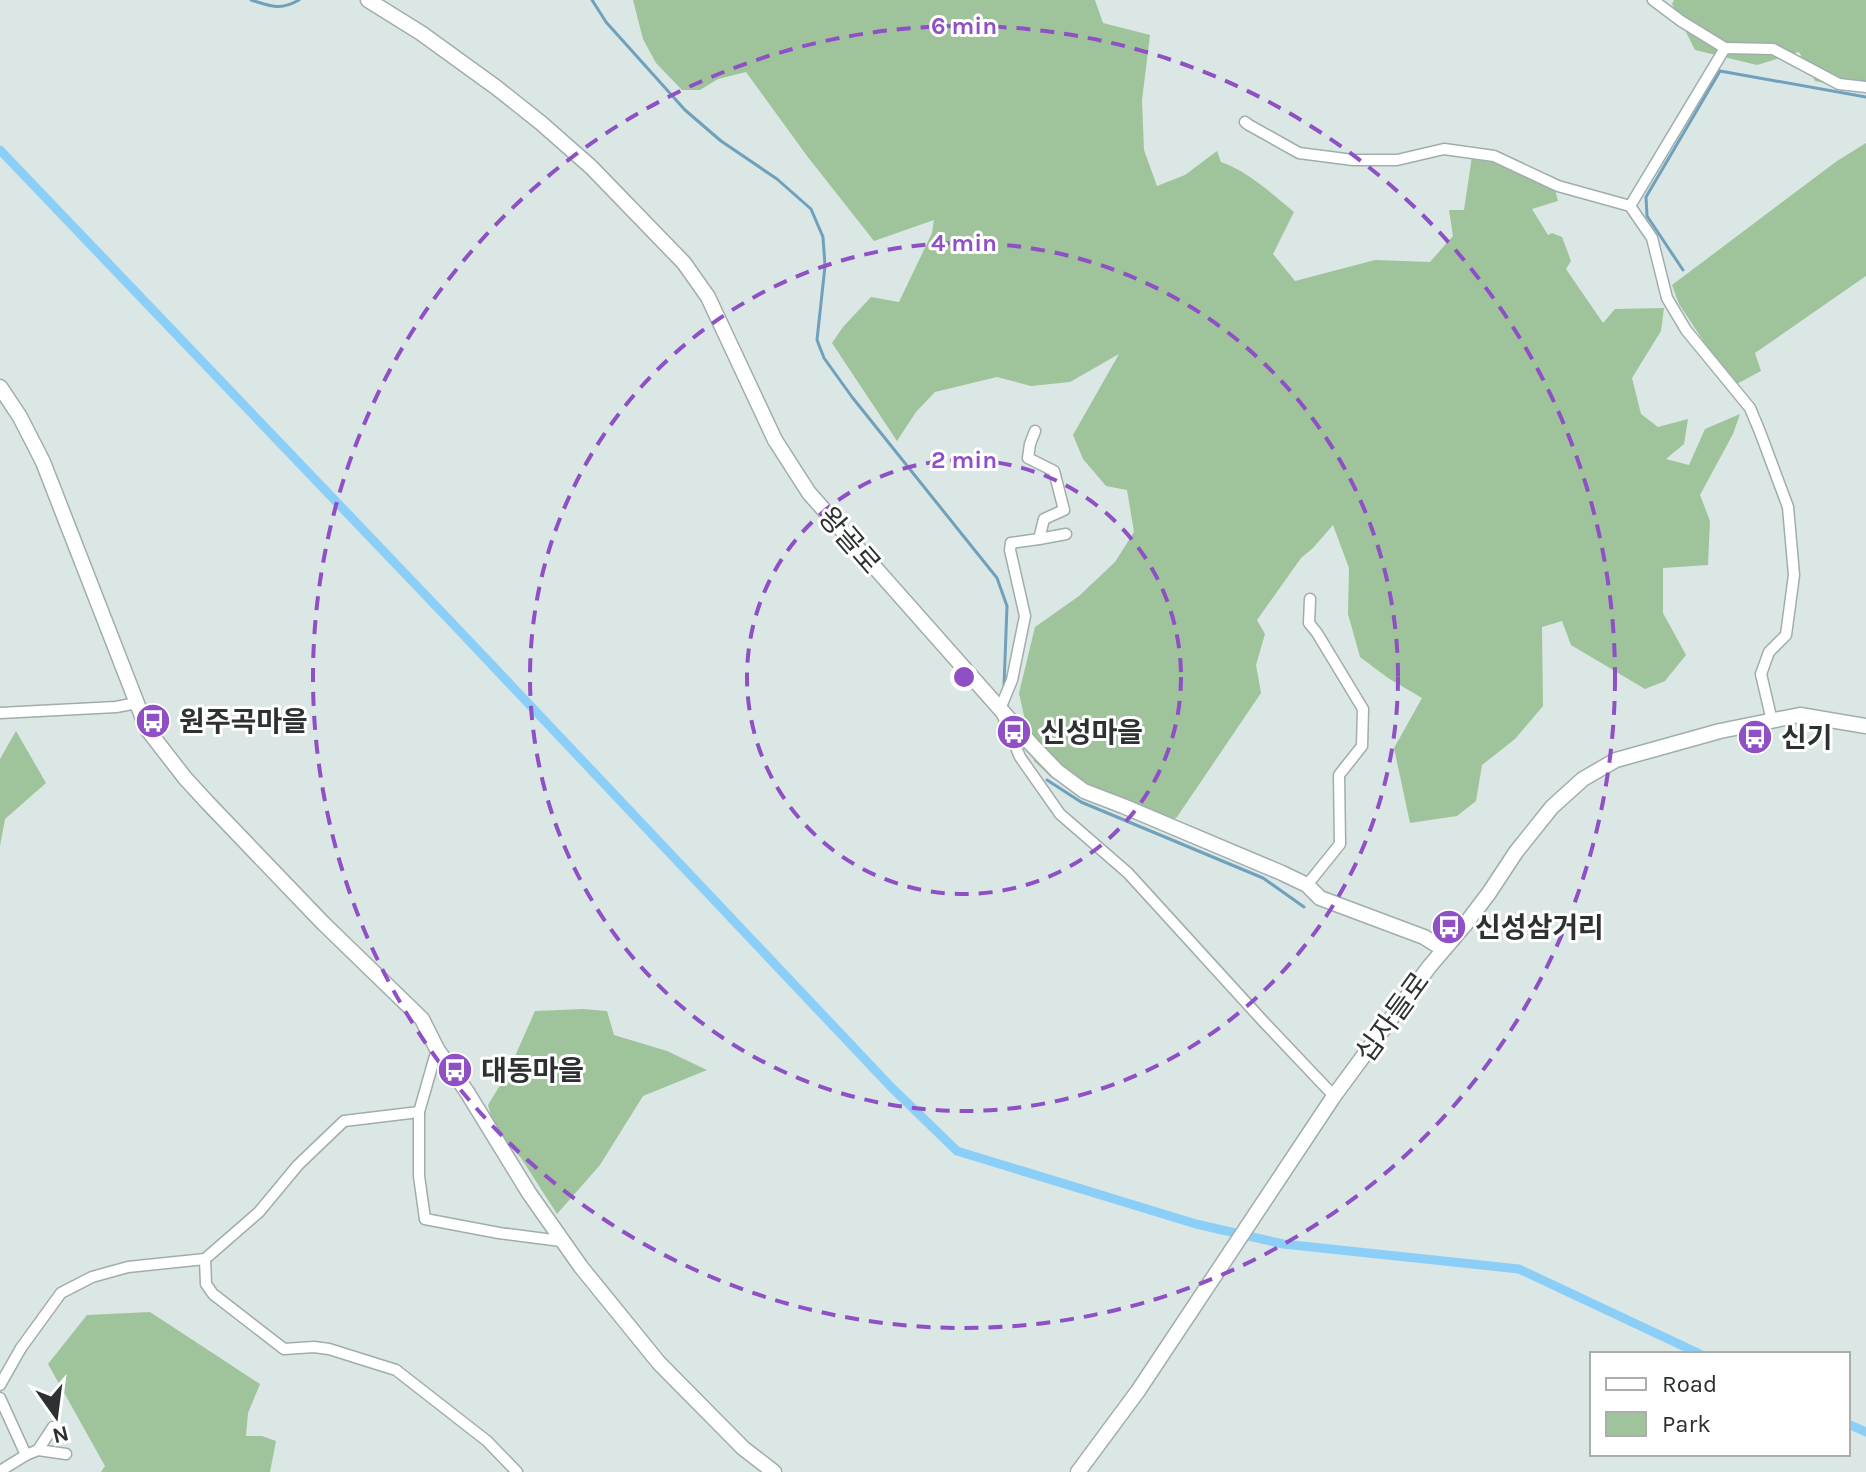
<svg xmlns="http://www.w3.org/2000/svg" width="1866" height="1472" viewBox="0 0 1866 1472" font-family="Karla,'Noto Sans KR',sans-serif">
<rect width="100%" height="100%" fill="#dae7e5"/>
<g fill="#9fc49b">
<path d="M 633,0 L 1095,0 L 1103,23 L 1150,35 L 1142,100 L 1144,150 L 1157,186 L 1185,175 L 1217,151 L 1221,162 C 1249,172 1271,193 1294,212 L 1273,254 L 1295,281 L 1375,260 L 1430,262 L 1453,236 L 1449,210 L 1464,210 L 1472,156 L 1493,159 L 1555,189 L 1558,201 L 1532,209 L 1548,235 L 1552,233 L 1562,237 L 1571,261 L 1566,269 L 1603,323 L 1615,309 L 1664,308 L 1661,331 L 1632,378 L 1641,414 L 1658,427 L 1688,419 L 1684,444 L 1666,459 L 1689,465 L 1705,429 L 1740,414 L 1733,434 L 1700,495 L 1710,521 L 1708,565 L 1663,568 L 1663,613 L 1686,655 L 1665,681 L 1645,689 L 1571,645 L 1562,621 L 1542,627 L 1543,706 L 1515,739 L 1482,765 L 1476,801 L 1457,816 L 1410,823 L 1394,748 L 1422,698 L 1388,678 L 1360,657 L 1348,614 L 1349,568 L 1333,525 L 1313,548 L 1301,558 L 1257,620 L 1265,634 L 1256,665 L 1261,693 L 1177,817 L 1159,829 L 1124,814 L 1051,777 L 1034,761 L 1019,693 L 1035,627 L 1079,596 L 1115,562 L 1134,532 L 1127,490 L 1106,486 L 1083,459 L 1073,435 L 1119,354 L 1070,382 L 1031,386 L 997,377 L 935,392 L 916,412 L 897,441 L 832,343 L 843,327 L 871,297 L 899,302 L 932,233 L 934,220 L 874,241 L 807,156 L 746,72 L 718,79 L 700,90 L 682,90 L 656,63 L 643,39 Z"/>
<path d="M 1674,0 L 1866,0 L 1866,92 L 1815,81 L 1799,52 L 1757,65 L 1695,50 L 1672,4 Z"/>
<path d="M 1866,143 L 1866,276 L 1755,353 L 1761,371 L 1733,386 L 1679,304 L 1672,285 L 1837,161 Z"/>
<path d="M 16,731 L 46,783 L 5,819 L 0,846 L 0,759 Z"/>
<path d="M 583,1009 L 607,1011 L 614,1035 L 667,1051 L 707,1070 L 643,1096 L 600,1165 L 557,1214 L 521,1158 L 495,1130 L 488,1105 L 508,1072 L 535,1011 Z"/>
<path d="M 150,1312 L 260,1384 L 248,1413 L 246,1436 L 262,1436 L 276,1441 L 270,1472 L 101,1472 L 105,1466 L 48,1364 L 87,1315 Z"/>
</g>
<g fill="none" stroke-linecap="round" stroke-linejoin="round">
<g stroke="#6fa0bc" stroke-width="3">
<path d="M 251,0 C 271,6 280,11 299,0"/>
<path d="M 592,0 L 606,22 L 685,110 L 721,141 L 777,179 L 811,209 L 823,237 L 825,266 L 817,340 L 824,358 L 852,397 L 997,578 L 1007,606 L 1004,686"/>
<path d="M 1683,270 L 1647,216 L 1646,197 L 1720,71 L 1866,97"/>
<path d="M 1047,780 L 1081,802 L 1263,878 L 1304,907"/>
</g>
<g stroke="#8bcff8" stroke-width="9">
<path d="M 0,150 L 456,627 L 891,1087 L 957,1151 L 1196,1224 L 1283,1244 L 1519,1269 L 1700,1354"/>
<path d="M 1848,1424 L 1866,1432"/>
</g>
<g stroke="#a1adac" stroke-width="13">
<g id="street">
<path d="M 1653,0 L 1681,21 L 1725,48"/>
<path d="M 1245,122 L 1249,125 L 1299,153 L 1353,160 L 1397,160 L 1444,149 L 1494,156 L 1558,186 L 1630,206 L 1652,238 L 1667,298 L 1686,330 L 1750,408 L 1760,432 L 1788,507 L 1794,575 L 1786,635 L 1769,652 L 1761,674 L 1772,721"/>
<path d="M 1630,206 L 1725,48 L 1773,49 L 1839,84 L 1866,87"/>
<path d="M 1035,431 L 1030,444 L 1028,458 L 1054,471 L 1064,510 L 1044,519 L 1039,539 L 1011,543 L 1010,550 L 1025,616 L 1012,680 L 1000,709 L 1020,757 L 1060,814 L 1128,873 L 1262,1020 L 1334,1096"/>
<path d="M 1039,539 L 1066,534"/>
<path d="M 0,713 L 116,707 L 137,703"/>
<path d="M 1307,885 L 1340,844 L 1339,775 L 1362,746 L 1363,709 L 1317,633 L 1309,623 L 1310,599"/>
<path d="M 437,1049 L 419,1112 L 419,1176 L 425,1219 L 499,1233 L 561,1241"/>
<path d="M 419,1112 L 344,1121 L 298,1165 L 259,1212 L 205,1259 L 206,1284 L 213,1294 L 284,1349 L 314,1347 L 329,1349 L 396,1370 L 487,1441 L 517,1472"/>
<path d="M 0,1385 L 21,1348 L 61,1293 L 92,1277 L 128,1267 L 205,1259"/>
<path d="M 0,1398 L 26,1455 L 0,1471"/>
<path d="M 38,1450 L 53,1427"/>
<path d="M 26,1455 L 38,1450 L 66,1454"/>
</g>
</g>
<g stroke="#a1adac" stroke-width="17">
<g id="secondary">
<path d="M 368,0 L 421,33 L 497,88 L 541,123 L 591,167 L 684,263 L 708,297 L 775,440 L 809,493 L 1032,745 L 1057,771 L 1084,791 L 1123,806 L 1282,873 L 1307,885 L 1320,898 L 1424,937 L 1443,949"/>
<path d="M 0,387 L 20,417 L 43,462 L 147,729 L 185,778 L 207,802 L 323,923 L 422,1019 L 437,1049 L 467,1092 L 529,1193 L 581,1267 L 659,1363 L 743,1448 L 774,1472"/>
<path d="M 1078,1472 L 1138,1391 L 1334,1096 L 1429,967 L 1464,926 L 1489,893 L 1516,852 L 1552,807 L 1583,779 L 1616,760 L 1720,731 L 1800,715 L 1866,726"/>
</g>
</g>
<use href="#street" stroke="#fff" stroke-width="10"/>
<use href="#secondary" stroke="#fff" stroke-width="14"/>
</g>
<g fill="none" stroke="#8f4fc5" stroke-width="4" stroke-dasharray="14 10">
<circle cx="964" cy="677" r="217"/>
<circle cx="964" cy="677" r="434"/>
<circle cx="964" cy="677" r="651"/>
</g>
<defs>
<g id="bus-disc" transform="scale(1.8)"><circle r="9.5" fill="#8f4fc5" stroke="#fff"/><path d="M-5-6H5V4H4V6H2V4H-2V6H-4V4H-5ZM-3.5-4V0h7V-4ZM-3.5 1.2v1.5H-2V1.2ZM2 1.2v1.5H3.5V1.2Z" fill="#fff"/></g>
</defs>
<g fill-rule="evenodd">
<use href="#bus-disc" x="153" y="721"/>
<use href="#bus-disc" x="1014" y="732"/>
<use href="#bus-disc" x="1755" y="737"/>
<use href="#bus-disc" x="1449" y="927"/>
<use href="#bus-disc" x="455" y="1070"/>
</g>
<g text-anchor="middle" stroke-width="6" stroke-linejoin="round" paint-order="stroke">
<g font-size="28" fill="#2d3131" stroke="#fff">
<text transform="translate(850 540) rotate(49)" y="10">왕골로</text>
<text transform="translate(1392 1017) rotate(-54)" y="10">십자들로</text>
</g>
<g font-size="28" font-weight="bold" fill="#2d3131" stroke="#fff" text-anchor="start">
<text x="179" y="731">원주곡마을</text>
<text x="1040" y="742">신성마을</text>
<text x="1781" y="747">신기</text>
<text x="1475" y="937">신성삼거리</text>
<text x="481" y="1080">대동마을</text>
</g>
</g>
<circle cx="964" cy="677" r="12" fill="#8f4fc5" stroke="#fff" stroke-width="4"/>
<g font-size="24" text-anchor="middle" font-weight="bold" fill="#8f4fc5" stroke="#fff" stroke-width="6" stroke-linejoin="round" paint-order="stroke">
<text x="964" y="34">6 min</text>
<text x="964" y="251">4 min</text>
<text x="964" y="468">2 min</text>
</g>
<rect x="1590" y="1352" width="260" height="104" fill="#ffffff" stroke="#abadad" stroke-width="2"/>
<rect x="1606" y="1378" width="40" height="12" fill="#ffffff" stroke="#abadad" stroke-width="2"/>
<text x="1662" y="1392" font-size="24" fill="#2d3131">Road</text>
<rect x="1606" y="1412" width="40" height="24" fill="#9fc49b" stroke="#abadad" stroke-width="2"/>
<text x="1662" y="1432" font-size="24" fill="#2d3131">Park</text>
<g transform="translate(56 1416) rotate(166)" stroke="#ffffff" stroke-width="6" paint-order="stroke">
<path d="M0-6L14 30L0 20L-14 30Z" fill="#2d3131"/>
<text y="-12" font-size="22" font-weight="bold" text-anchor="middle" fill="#2d3131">N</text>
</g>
</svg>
